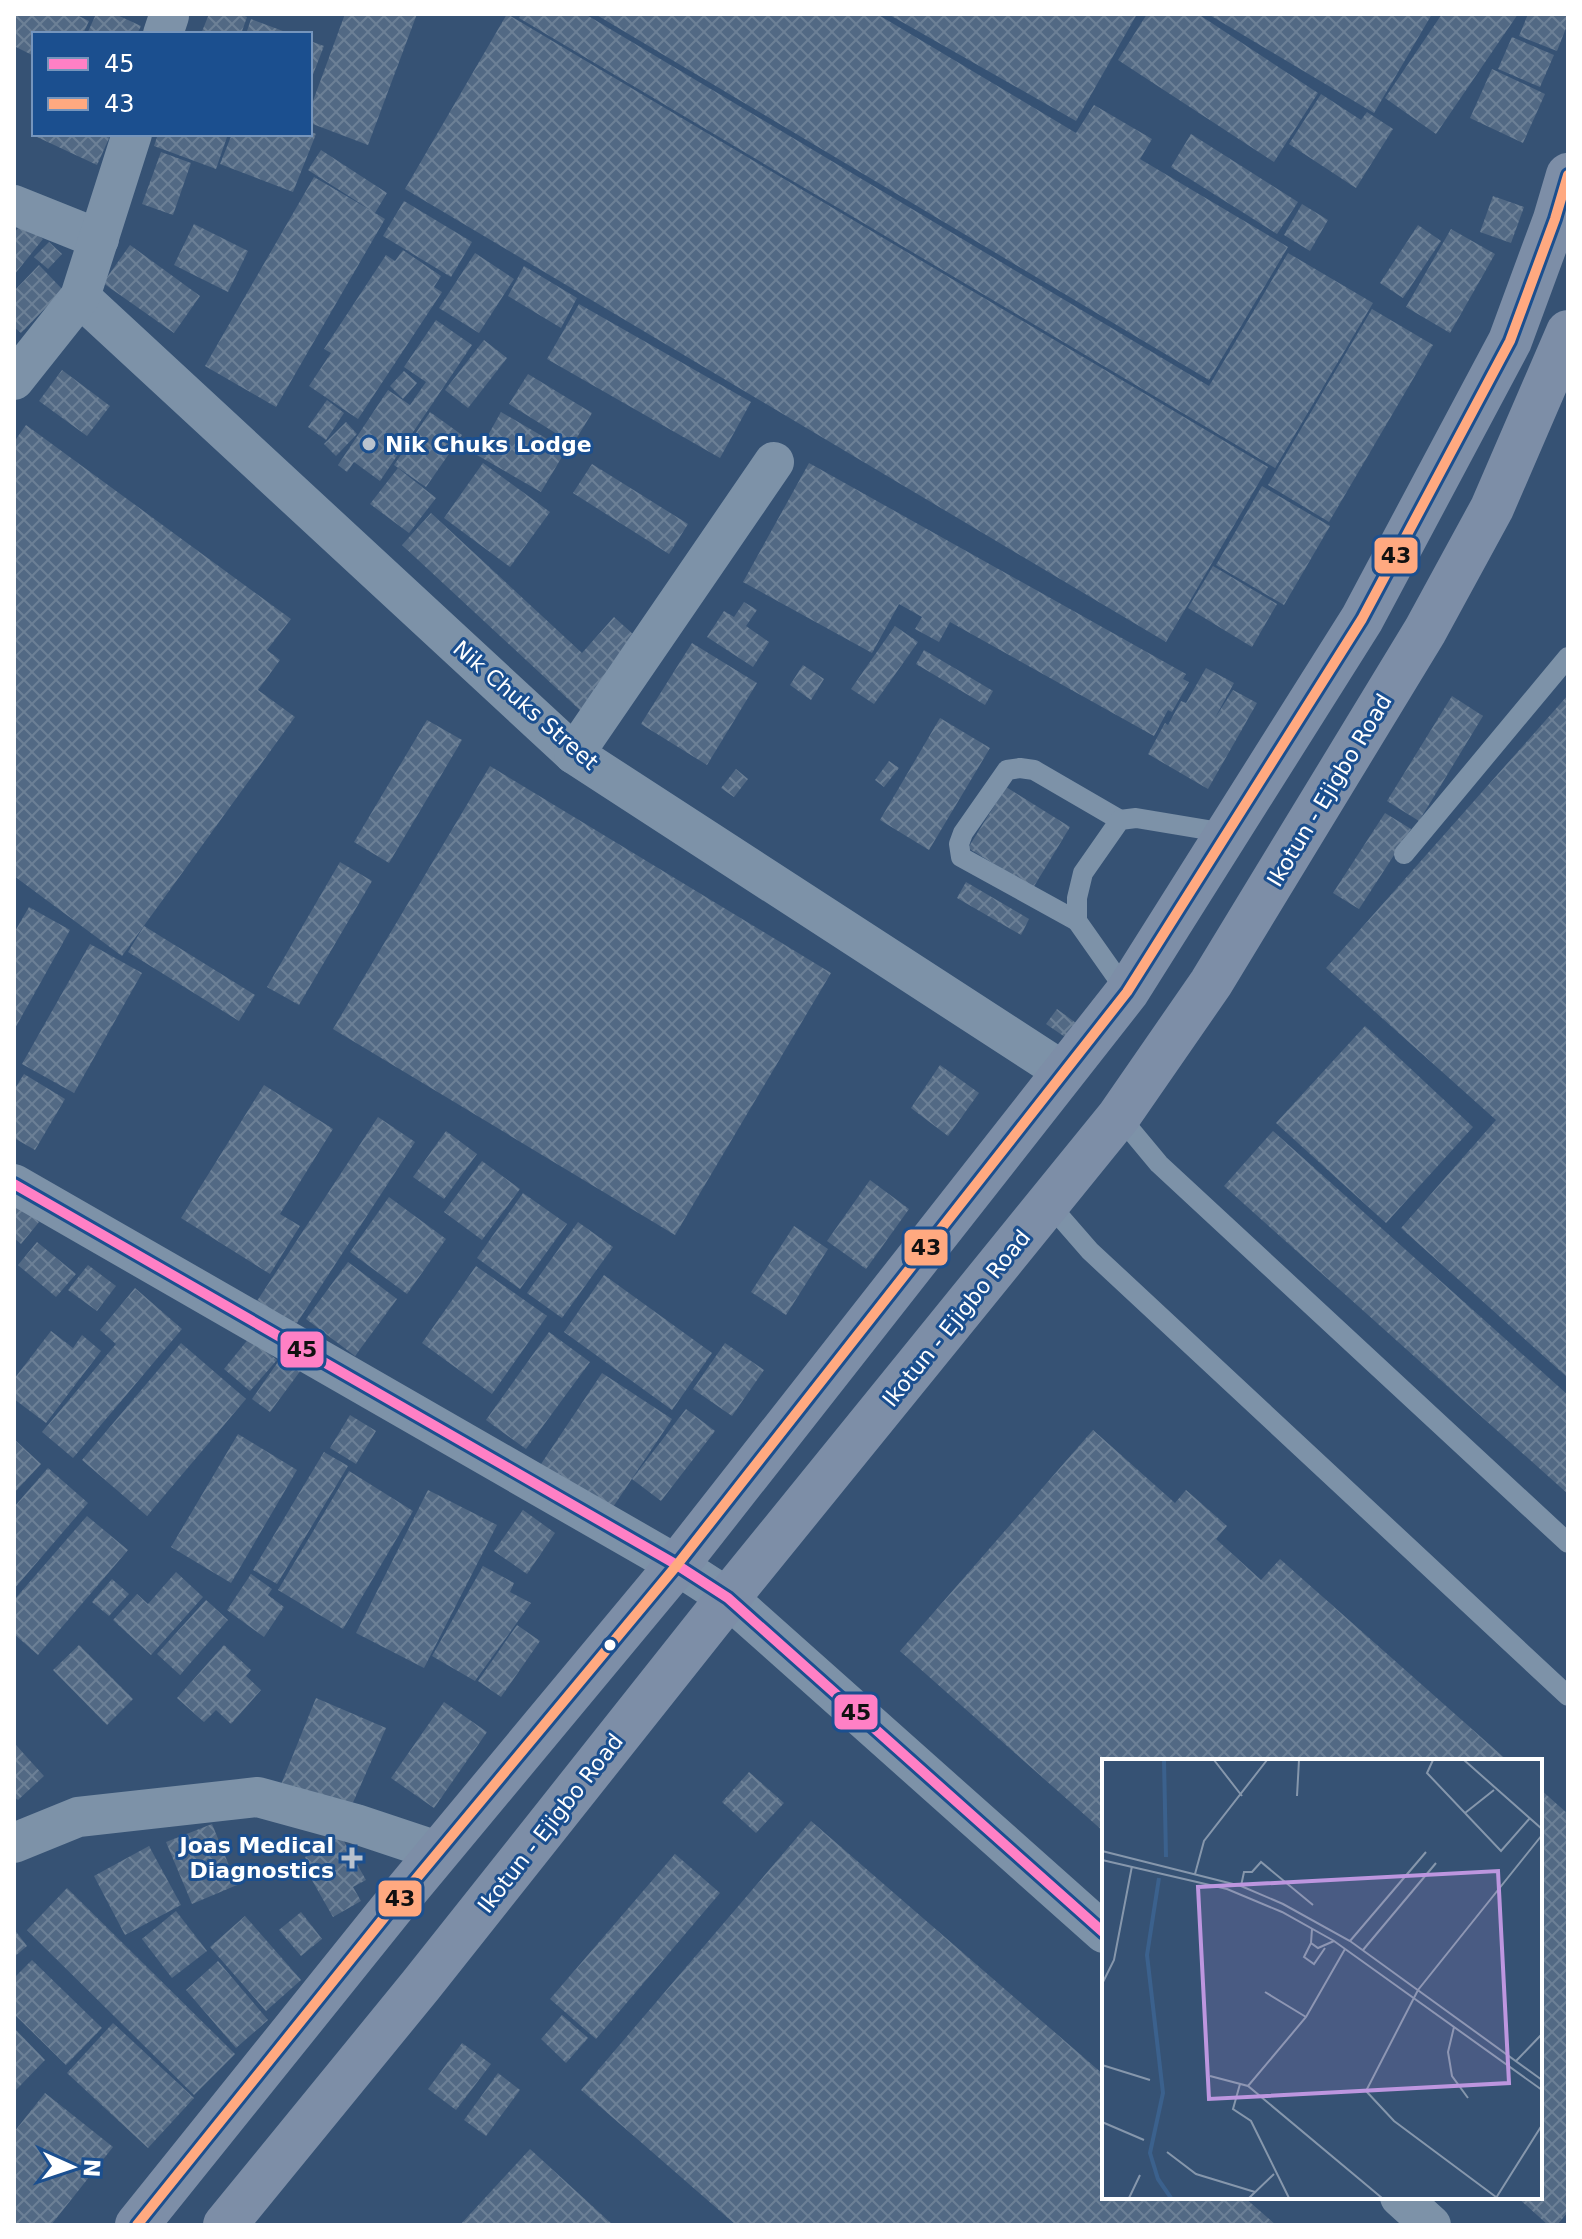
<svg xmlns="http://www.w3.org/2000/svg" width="1582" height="2239" viewBox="0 0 1582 2239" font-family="'DejaVu Sans',sans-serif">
<defs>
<pattern id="building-cross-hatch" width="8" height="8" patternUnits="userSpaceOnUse" patternTransform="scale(2)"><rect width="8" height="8" fill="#526984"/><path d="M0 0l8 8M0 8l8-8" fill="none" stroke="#6c8096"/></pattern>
</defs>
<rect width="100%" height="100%" fill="#365274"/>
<g fill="url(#building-cross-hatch)">
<path d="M 14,14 L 75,14 L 89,21 L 83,34 L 34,34 L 34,56 L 14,46 Z"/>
<path d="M 96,14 L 115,14 L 141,26 L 137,34 L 87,34 Z"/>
<path d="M 209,14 L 240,14 L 247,17 L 241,34 L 201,34 Z"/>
<path d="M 345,14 L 417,14 L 368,145 L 310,123 L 310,109 Z"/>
<path d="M 507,14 L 1268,467 L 1166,642 L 405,189 Z"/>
<path d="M 521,14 L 585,14 L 1209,386 L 1288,253 L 1373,303 L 1275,468 L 519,18 Z"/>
<path d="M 595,14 L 877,14 L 1076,133 L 1094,105 L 1152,139 L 1140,159 L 1288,247 L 1209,380 Z"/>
<path d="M 888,14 L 1137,14 L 1076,121 Z"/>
<path d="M 1147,14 L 1198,14 L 1318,93 L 1274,162 L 1118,60 Z"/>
<path d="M 1208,14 L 1432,14 L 1374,113 Z"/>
<path d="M 1442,14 L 1518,14 L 1436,134 L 1385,98 Z"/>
<path d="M 1528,14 L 1568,14 L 1568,23 L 1557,51 L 1519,36 Z"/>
<path d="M 251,19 L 291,34 L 246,34 Z"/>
<path d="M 1512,37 L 1554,55 L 1540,87 L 1498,69 Z"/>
<path d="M 310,41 L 324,46 L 310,82 Z"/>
<path d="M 1492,69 L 1545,94 L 1523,143 L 1470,118 Z"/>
<path d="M 1321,94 L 1361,120 L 1367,112 L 1393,129 L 1356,188 L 1289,144 Z"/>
<path d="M 310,131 L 316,134 L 293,192 L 220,164 L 232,134 L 310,134 Z"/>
<path d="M 38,134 L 111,134 L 97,165 L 37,137 Z"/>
<path d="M 158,134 L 228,134 L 216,169 L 154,146 Z"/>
<path d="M 1191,134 L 1298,202 L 1277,234 L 1171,167 Z"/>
<path d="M 321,150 L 387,193 L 375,213 L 385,219 L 276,407 L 205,366 L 314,177 L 372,211 L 308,170 Z"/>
<path d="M 161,152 L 191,163 L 173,215 L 142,204 Z"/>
<path d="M 1493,196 L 1524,207 L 1511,243 L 1480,232 Z"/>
<path d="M 404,201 L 472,242 L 451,277 L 383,236 Z"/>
<path d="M 1302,204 L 1328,220 L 1310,251 L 1284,235 Z"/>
<path d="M 23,222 L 43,239 L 14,275 L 14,233 Z"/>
<path d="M 194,224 L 248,251 L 228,292 L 174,265 Z"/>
<path d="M 1418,225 L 1441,241 L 1403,298 L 1380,283 Z"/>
<path d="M 1451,229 L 1495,254 L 1450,333 L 1406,307 Z"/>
<path d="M 49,242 L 62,254 L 48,269 L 34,257 Z"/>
<path d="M 130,245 L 200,296 L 174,333 L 103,283 Z"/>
<path d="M 403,250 L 441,276 L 434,287 L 442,292 L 358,419 L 309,386 L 331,353 L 324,349 L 386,255 L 395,261 Z"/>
<path d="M 475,253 L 514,279 L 479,333 L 439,308 Z"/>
<path d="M 39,265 L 63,290 L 21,333 L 14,327 L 14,291 Z"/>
<path d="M 524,266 L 577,298 L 561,328 L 508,296 Z"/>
<path d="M 579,304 L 751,402 L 720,458 L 547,359 Z"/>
<path d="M 1372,309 L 1433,345 L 1329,522 L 1268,485 Z"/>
<path d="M 436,320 L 472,345 L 380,481 L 354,462 L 347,472 L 338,465 L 388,390 L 410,405 L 426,382 L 404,367 Z"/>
<path d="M 484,340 L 507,358 L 468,408 L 445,390 Z"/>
<path d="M 62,370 L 110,406 L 87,436 L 39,401 Z"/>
<path d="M 404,371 L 417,383 L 403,399 L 390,386 Z"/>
<path d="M 528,374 L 592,413 L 573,444 L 509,404 Z"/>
<path d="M 327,400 L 344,413 L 326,440 L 308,427 Z"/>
<path d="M 430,412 L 462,435 L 426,487 L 394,465 Z"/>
<path d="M 501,412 L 566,450 L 541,492 L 477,455 Z"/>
<path d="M 346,422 L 357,434 L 336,456 L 324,444 Z"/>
<path d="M 26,425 L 291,619 L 267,650 L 280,660 L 258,690 L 295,717 L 122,956 L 14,876 L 14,442 Z"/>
<path d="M 483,463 L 550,512 L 510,567 L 444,518 Z"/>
<path d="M 809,463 L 1186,674 L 1183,679 L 1189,682 L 1172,712 L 1168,710 L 1154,736 L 950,622 L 939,642 L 915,629 L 922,617 L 899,604 L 872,653 L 743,582 Z"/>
<path d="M 592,464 L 688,524 L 669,554 L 573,493 Z"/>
<path d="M 398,468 L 436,498 L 409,533 L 370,504 Z"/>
<path d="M 1262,486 L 1330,526 L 1284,605 L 1216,565 Z"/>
<path d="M 431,513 L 582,653 L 614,617 L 645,645 L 582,712 L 402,545 Z"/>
<path d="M 1213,566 L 1277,604 L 1252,647 L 1188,608 Z"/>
<path d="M 744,602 L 757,610 L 746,626 L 769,642 L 753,667 L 707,637 L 724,611 L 734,617 Z"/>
<path d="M 895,626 L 918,642 L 874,704 L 851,689 Z"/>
<path d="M 692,643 L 757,683 L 707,765 L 641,724 Z"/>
<path d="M 924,650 L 993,691 L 985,705 L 916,664 Z"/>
<path d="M 803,665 L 824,679 L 811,700 L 790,685 Z"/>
<path d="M 1206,668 L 1234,683 L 1215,718 L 1233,690 L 1257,703 L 1208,789 L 1148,754 L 1165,723 L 1168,725 L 1181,701 L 1186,703 Z"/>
<path d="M 1568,695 L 1568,1378 L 1401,1228 L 1496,1120 L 1326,968 Z"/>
<path d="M 1452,696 L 1483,716 L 1419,821 L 1387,801 Z"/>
<path d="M 940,718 L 990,748 L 929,850 L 880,820 Z"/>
<path d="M 427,720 L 462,740 L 389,863 L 354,842 Z"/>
<path d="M 889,761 L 899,768 L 884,787 L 875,780 Z"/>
<path d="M 490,766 L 831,973 L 675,1235 L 333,1029 Z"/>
<path d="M 736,769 L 748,779 L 734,797 L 721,788 Z"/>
<path d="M 1006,787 L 1070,827 L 1033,888 L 968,848 Z"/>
<path d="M 1385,813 L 1411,829 L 1359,909 L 1333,893 Z"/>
<path d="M 340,862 L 372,881 L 299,1005 L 267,987 Z"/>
<path d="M 966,882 L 1029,919 L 1021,935 L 957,898 Z"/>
<path d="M 29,907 L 70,930 L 14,1030 L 14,933 Z"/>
<path d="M 144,926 L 255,995 L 239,1021 L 128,952 Z"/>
<path d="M 90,944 L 142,973 L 74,1093 L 22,1064 Z"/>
<path d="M 1057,1009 L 1076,1023 L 1065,1037 L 1046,1024 Z"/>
<path d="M 1365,1026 L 1473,1127 L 1386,1223 L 1276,1123 Z"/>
<path d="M 940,1065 L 979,1093 L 948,1136 L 911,1108 Z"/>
<path d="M 24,1074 L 65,1099 L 35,1150 L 14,1138 L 14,1090 Z"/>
<path d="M 264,1085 L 333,1129 L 280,1214 L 300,1226 L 270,1274 L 181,1218 Z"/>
<path d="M 378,1117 L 415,1142 L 293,1329 L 255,1304 Z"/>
<path d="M 446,1131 L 477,1154 L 444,1199 L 413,1177 Z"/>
<path d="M 1273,1131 L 1568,1395 L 1568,1494 L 1224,1186 Z"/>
<path d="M 482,1161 L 520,1189 L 482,1240 L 444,1212 Z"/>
<path d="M 870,1180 L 909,1209 L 866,1269 L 827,1241 Z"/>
<path d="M 523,1193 L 567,1224 L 520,1289 L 477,1258 Z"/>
<path d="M 389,1197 L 446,1239 L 407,1294 L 350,1252 Z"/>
<path d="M 14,1201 L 39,1222 L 21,1244 L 14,1238 Z"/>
<path d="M 578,1222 L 613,1247 L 562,1318 L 527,1293 Z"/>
<path d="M 794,1226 L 828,1249 L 786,1315 L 751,1292 Z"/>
<path d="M 37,1242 L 76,1274 L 56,1297 L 18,1265 Z"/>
<path d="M 348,1262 L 397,1299 L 355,1356 L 306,1319 Z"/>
<path d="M 88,1265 L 116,1286 L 97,1311 L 68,1290 Z"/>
<path d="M 476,1266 L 547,1316 L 492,1394 L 422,1343 Z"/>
<path d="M 604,1275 L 712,1353 L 672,1410 L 564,1332 Z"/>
<path d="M 135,1288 L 182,1329 L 73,1458 L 42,1432 L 116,1344 L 100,1330 Z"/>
<path d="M 51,1331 L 73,1348 L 82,1335 L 101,1351 L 46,1423 L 14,1399 L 14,1379 Z"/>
<path d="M 549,1332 L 590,1362 L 526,1449 L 486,1420 Z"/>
<path d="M 250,1337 L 277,1360 L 250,1391 L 224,1369 Z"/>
<path d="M 181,1343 L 246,1399 L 147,1516 L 82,1460 Z"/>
<path d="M 725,1343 L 764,1370 L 732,1416 L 693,1389 Z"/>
<path d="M 282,1356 L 301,1370 L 270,1412 L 252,1399 Z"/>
<path d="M 602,1373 L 672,1419 L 609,1513 L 539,1467 Z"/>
<path d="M 686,1409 L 715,1431 L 661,1501 L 632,1479 Z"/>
<path d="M 350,1415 L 376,1431 L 356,1464 L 330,1448 Z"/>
<path d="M 1093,1430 L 1175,1503 L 1186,1490 L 1227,1526 L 1216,1539 L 1261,1580 L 1280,1559 L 1508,1761 L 1104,1761 L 1104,1832 L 900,1651 Z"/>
<path d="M 238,1434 L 297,1470 L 231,1583 L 171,1547 Z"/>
<path d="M 14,1439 L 41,1464 L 14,1493 Z"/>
<path d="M 324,1452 L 348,1466 L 277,1584 L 253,1570 Z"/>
<path d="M 48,1468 L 88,1503 L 14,1589 L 14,1507 Z"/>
<path d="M 349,1471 L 413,1511 L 343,1629 L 278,1590 Z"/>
<path d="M 428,1490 L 497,1525 L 424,1668 L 356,1633 Z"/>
<path d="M 523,1510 L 555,1533 L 527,1574 L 494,1551 Z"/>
<path d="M 87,1516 L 128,1550 L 38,1655 L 14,1634 L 14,1600 Z"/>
<path d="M 483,1566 L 514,1583 L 510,1592 L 531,1603 L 475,1681 L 432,1656 Z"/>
<path d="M 176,1572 L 203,1597 L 151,1655 L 113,1620 L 137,1594 L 148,1604 Z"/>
<path d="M 251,1574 L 272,1589 L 268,1595 L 284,1607 L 264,1637 L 227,1610 Z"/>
<path d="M 112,1579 L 129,1594 L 109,1616 L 92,1602 Z"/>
<path d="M 206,1600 L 228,1620 L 180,1675 L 157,1654 Z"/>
<path d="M 517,1625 L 540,1641 L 501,1697 L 478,1681 Z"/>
<path d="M 79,1645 L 133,1699 L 107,1725 L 53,1670 Z"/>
<path d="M 224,1645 L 251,1670 L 246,1676 L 261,1690 L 231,1724 L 216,1710 L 204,1722 L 177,1698 Z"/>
<path d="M 316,1698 L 386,1728 L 347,1816 L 280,1787 Z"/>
<path d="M 444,1702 L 487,1732 L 434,1808 L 391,1778 Z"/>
<path d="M 14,1743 L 44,1776 L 18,1800 L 14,1797 Z"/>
<path d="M 749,1772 L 784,1803 L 756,1833 L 722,1802 Z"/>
<path d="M 1540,1789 L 1568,1814 L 1568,2212 L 1557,2225 L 1548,2225 L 1517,2197 L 1540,2197 Z"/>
<path d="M 811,1821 L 1104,2075 L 1104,2197 L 1244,2197 L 1276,2225 L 736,2225 L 581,2090 Z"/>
<path d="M 212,1824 L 237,1885 L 192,1904 L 166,1842 Z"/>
<path d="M 341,1836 L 366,1880 L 353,1887 L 361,1901 L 333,1917 L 309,1875 L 313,1873 L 305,1857 Z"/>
<path d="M 149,1846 L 181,1905 L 125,1935 L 94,1876 Z"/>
<path d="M 675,1854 L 720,1893 L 596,2039 L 550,1999 Z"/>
<path d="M 67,1888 L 235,2054 L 194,2095 L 27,1930 Z"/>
<path d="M 176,1911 L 207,1951 L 172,1978 L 142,1939 Z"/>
<path d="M 301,1912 L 322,1939 L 301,1956 L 279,1930 Z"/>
<path d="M 245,1916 L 301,1980 L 266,2011 L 210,1947 Z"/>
<path d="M 14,1929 L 27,1946 L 14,1957 Z"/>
<path d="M 32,1960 L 102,2028 L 66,2065 L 14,2014 L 14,1978 Z"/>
<path d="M 218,1961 L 268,2020 L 236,2048 L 186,1990 Z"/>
<path d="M 562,2015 L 588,2038 L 566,2063 L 541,2039 Z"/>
<path d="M 113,2023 L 194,2098 L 148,2148 L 67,2073 Z"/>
<path d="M 14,2028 L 45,2060 L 14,2092 Z"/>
<path d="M 462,2043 L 491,2064 L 456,2110 L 428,2089 Z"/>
<path d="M 498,2073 L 520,2090 L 486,2136 L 464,2120 Z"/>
<path d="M 45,2093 L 113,2147 L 51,2225 L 14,2225 L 14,2132 Z"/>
<path d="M 530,2149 L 613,2225 L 460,2225 Z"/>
</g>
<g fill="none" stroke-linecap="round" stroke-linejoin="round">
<g stroke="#7d92a8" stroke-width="20">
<path d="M 1404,854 L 1568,657"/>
<path d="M 1077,921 L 961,857 L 959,844 L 963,833 L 1007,770 L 1020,768 L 1034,770 L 1120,820"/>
<path d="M 1127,992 L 1077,921 L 1077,898 L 1083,873 L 1120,820 L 1136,818 L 1226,833"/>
<path d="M 1119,1116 L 1159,1164 L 1568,1543"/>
<path d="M 1049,1204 L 1090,1251 L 1568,1696"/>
</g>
<g stroke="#7d92a8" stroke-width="40">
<path d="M 163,34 L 169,16"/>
<path d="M 14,205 L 99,239"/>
<path d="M 80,297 L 574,754 L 1064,1072"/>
<path d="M 14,380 L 80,297 L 132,134"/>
<path d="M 574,754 L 774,462"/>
<path d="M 14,1184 L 677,1565 L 728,1598 L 1104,1933"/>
<path d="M 14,1843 L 78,1817 L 258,1797 L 356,1824 L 440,1852"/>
<path d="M 1400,2197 L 1431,2225"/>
</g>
<g stroke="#7d8ea7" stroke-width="44">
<path d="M 137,2225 L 391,1909 L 677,1565 L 1127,992 L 1362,619 L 1510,341 L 1555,219 L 1568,175"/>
<path d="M 225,2225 L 421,1985 L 728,1598 L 1119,1116 L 1211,983 L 1425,631 L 1492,508 L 1568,332"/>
</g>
<g stroke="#1b4f8f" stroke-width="16">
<path id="bus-1" d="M 14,1184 L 677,1565 L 728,1598 L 1104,1933"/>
</g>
<g stroke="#1b4f8f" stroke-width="16">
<path id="bus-2" d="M 137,2225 L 391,1909 L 677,1565 L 1127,992 L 1362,619 L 1510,341 L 1555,219 L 1568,175"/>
</g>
<use href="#bus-1" stroke="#ff80c5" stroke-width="10"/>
<use href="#bus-2" stroke="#ffa980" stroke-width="10"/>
</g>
<g fill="#b9c2ce" stroke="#1b4f8f" stroke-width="3">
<circle cx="369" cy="444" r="8"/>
<path d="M348 1846h8v8h8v8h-8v8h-8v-8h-8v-8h8z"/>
</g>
<circle fill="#fff" stroke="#1b4f8f" stroke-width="3" cx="610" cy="1645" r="7"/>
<g text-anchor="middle" stroke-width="6" stroke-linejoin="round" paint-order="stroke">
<g font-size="22" font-weight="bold" fill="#fff" stroke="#1b4f8f" text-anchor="start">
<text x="385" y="452">Nik Chuks Lodge</text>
<text x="334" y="1853" text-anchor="end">Joas Medical<tspan x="334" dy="25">Diagnostics</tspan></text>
</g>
<g font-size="22" fill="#fff" stroke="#1b4f8f">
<text transform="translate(526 705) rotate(41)" y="8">Nik Chuks Street</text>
<text transform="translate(1329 790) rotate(-59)" y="8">Ikotun - Ejigbo Road</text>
<text transform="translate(956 1318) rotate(-51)" y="8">Ikotun - Ejigbo Road</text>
<text transform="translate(550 1823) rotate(-52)" y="8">Ikotun - Ejigbo Road</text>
</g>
</g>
<g transform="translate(1102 1759)">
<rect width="440" height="440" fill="#365274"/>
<path fill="none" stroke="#3b618d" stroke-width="4" d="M 62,1 L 64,98M 57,119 L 45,196 L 61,334 L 48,394 L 56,420 L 69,439"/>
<path fill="none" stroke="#8697ac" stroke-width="2" d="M 112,1 L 140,37M 331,1 L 325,14 L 399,92 L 428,59M 362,1 L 440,70M 195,37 L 197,1M 363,54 L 392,31M 0,92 L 139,127 L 181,145 L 248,182 L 440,321M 0,101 L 125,130 L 180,153 L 232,182 L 440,331M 93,115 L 102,82 L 165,1M 139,127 L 142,113 L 150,113 L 159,103 L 211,146M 210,170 L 209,184 L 216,189 L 232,182M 248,182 L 324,93M 209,184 L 202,198 L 212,205 L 223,189M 261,191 L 334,104M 0,225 L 12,201 L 30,107M 163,233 L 204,258M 352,268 L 346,293 L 350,317 L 366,339M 414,302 L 440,275M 0,306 L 48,321M 108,317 L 146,327 L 280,439M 138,325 L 131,350 L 149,362 L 187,439M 146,327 L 204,258 L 243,190M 0,363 L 42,381M 65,393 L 94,415 L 153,433M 394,438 L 292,362 L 264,332 L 316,231 L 440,76M 27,439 L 38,416M 147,439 L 172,415M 394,439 L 440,366"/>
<path fill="#bd96df" fill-opacity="0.15" stroke="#bd96df" stroke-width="4" d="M 396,112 L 407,324 L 107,340 L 96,128 Z"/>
<rect width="440" height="440" fill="none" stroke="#fff" stroke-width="4"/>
</g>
<g stroke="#1b4f8f" stroke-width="3">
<rect x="1373" y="536" width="46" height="39" rx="8" fill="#ffa980"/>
<rect x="903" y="1228" width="46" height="39" rx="8" fill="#ffa980"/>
<rect x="279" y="1330" width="46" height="39" rx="8" fill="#ff80c5"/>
<rect x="833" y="1693" width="46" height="38" rx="8" fill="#ff80c5"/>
<rect x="377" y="1879" width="46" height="39" rx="8" fill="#ffa980"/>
</g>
<g font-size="22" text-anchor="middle" font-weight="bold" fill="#111">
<text x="1396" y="563">43</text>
<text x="926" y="1255">43</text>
<text x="302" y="1357">45</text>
<text x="856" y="1720">45</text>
<text x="400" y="1906">43</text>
</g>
<rect width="1582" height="2239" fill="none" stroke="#ffffff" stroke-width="32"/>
<rect x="32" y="32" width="280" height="104" fill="#1b4f8f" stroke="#7695bc" stroke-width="2"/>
<rect x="48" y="58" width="40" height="12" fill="#ff80c5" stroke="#7695bc" stroke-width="2"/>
<text x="104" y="72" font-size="24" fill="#ffffff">45</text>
<rect x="48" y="98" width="40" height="12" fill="#ffa980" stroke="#7695bc" stroke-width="2"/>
<text x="104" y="112" font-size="24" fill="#ffffff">43</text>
<g transform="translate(72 2167) rotate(93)" stroke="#1b4f8f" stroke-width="6" paint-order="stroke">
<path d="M0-6L14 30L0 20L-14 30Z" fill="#ffffff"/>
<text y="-12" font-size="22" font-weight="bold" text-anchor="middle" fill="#ffffff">N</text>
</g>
</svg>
